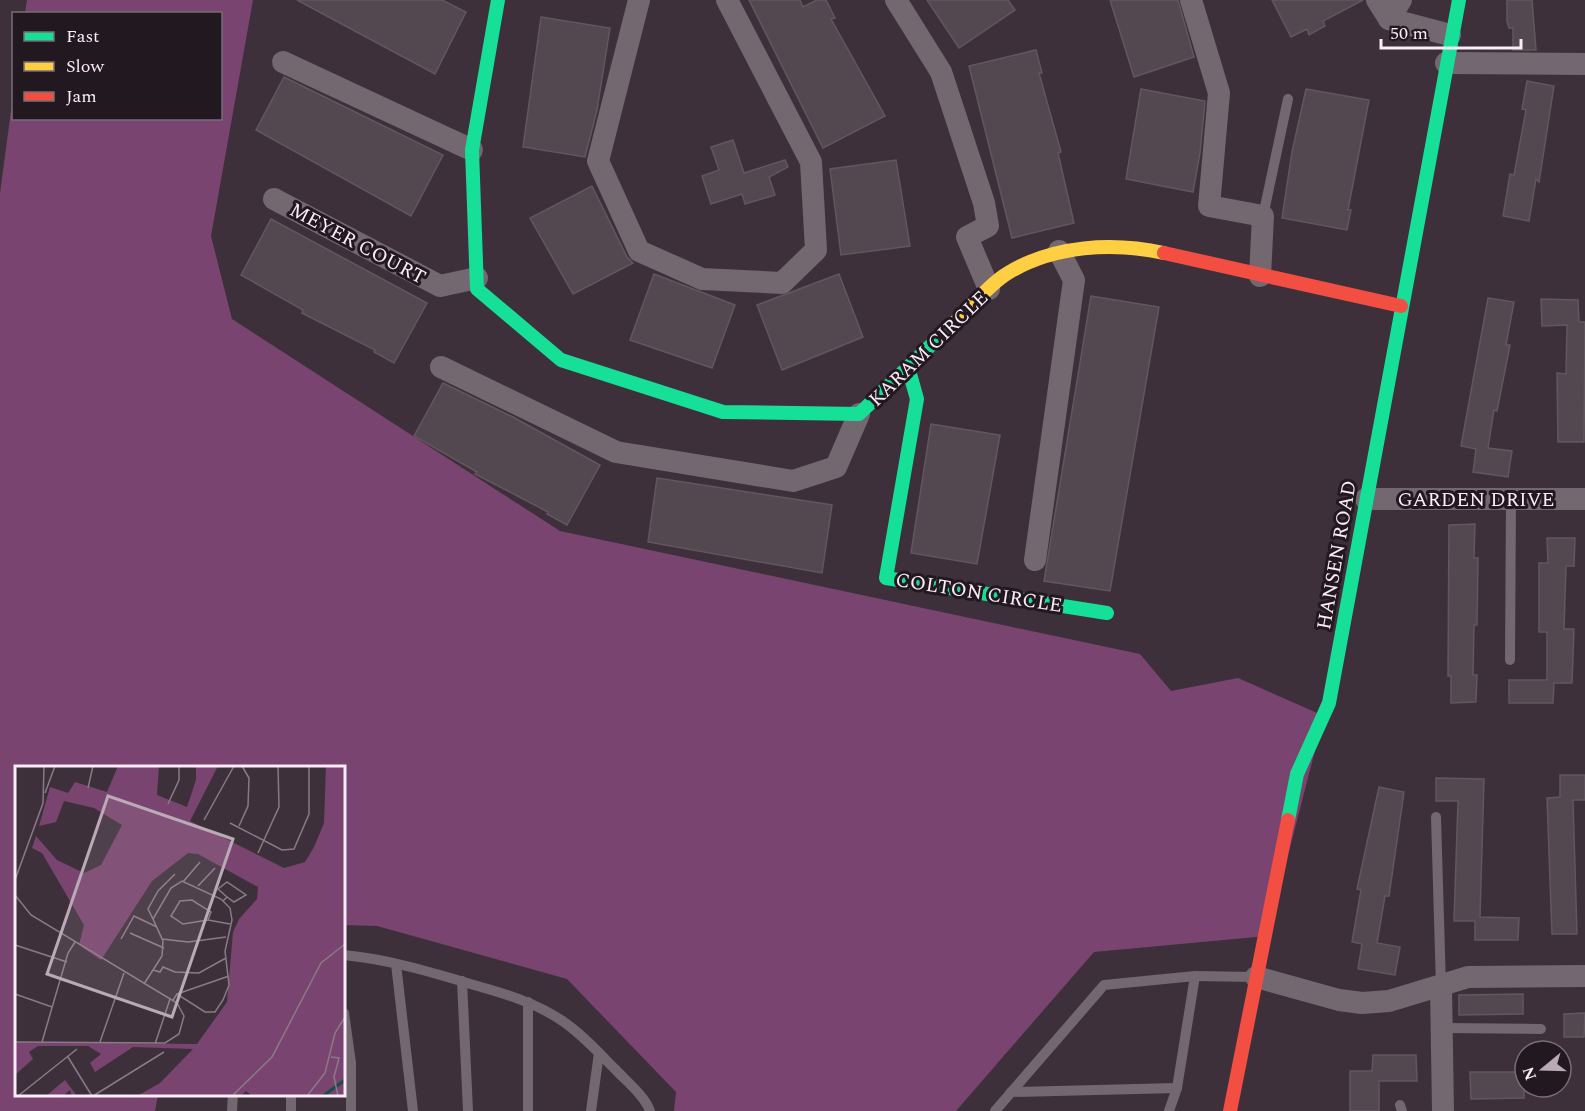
<svg xmlns="http://www.w3.org/2000/svg" width="1585" height="1111" viewBox="0 0 1585 1111" font-family="Spectral,serif">
<rect width="100%" height="100%" fill="#3d303a"/>
<path fill="#79446f" d="M 27,0 L 253,0 L 211,236 L 232,319 L 560,531 L 1140,654 L 1171,691 L 1238,678 L 1324,716 L 1267,936 L 1094,952 L 956,1111 L 674,1111 L 676,1092 L 567,979 L 377,926 L 344,925 L 344,768 L 16,768 L 16,1094 L 158,1095 L 155,1111 L 0,1111 L 0,193 L 13,96 L 14,118 L 220,118 L 220,14 L 25,13 Z"/>
<g fill="#534850" stroke="#62565f" stroke-width="1.5">
<path d="M 297,0 L 442,0 L 466,12 L 435,74 Z"/>
<path d="M 749,0 L 800,0 L 803,7 L 817,0 L 826,0 L 835,18 L 831,19 L 885,116 L 823,148 Z"/>
<path d="M 927,0 L 1008,0 L 1015,10 L 959,48 Z"/>
<path d="M 1110,0 L 1178,0 L 1194,57 L 1134,77 Z"/>
<path d="M 1272,0 L 1363,0 L 1323,21 L 1325,26 L 1309,35 L 1307,29 L 1291,37 Z"/>
<path d="M 1507,0 L 1532,0 L 1536,50 L 1513,50 L 1513,28 L 1509,28 L 1507,21 Z"/>
<path d="M 541,17 L 610,28 L 597,110 L 585,157 L 523,147 Z"/>
<path d="M 1036,50 L 1042,73 L 1039,73 L 1061,152 L 1058,153 L 1074,223 L 1012,238 L 969,66 Z"/>
<path d="M 284,77 L 443,155 L 411,216 L 256,130 Z"/>
<path d="M 1527,81 L 1554,86 L 1539,182 L 1536,179 L 1529,221 L 1503,216 L 1510,174 L 1514,175 L 1526,110 L 1522,109 Z"/>
<path d="M 1141,89 L 1205,101 L 1200,153 L 1193,192 L 1126,179 Z"/>
<path d="M 1306,89 L 1369,100 L 1348,210 L 1351,210 L 1347,230 L 1282,218 L 1292,152 Z"/>
<path d="M 733,140 L 744,173 L 785,160 L 788,167 L 769,177 L 775,195 L 745,204 L 742,194 L 711,204 L 702,176 L 719,170 L 711,147 Z"/>
<path d="M 896,160 L 910,246 L 841,255 L 830,169 Z"/>
<path d="M 592,186 L 627,257 L 633,263 L 573,294 L 530,218 Z"/>
<path d="M 271,219 L 427,303 L 394,363 L 374,352 L 375,350 L 302,313 L 303,310 L 241,275 Z"/>
<path d="M 654,274 L 735,305 L 712,368 L 630,340 Z"/>
<path d="M 839,274 L 863,337 L 782,370 L 757,305 Z"/>
<path d="M 1091,296 L 1159,307 L 1110,591 L 1044,581 Z"/>
<path d="M 1488,298 L 1514,302 L 1506,345 L 1510,345 L 1497,411 L 1494,410 L 1488,448 L 1512,451 L 1508,477 L 1473,472 L 1476,449 L 1461,446 Z"/>
<path d="M 1541,299 L 1578,300 L 1579,322 L 1585,322 L 1584,442 L 1558,442 L 1557,373 L 1566,374 L 1567,325 L 1542,326 Z"/>
<path d="M 443,383 L 513,417 L 600,465 L 567,525 L 547,514 L 548,512 L 475,474 L 477,472 L 414,436 Z"/>
<path d="M 931,424 L 1000,435 L 977,564 L 911,553 Z"/>
<path d="M 657,478 L 832,505 L 822,573 L 648,542 Z"/>
<path d="M 1475,524 L 1474,558 L 1478,558 L 1477,625 L 1474,625 L 1473,675 L 1477,675 L 1476,702 L 1451,703 L 1451,676 L 1448,676 L 1449,525 Z"/>
<path d="M 1547,538 L 1575,538 L 1574,566 L 1566,566 L 1564,629 L 1574,629 L 1572,683 L 1554,683 L 1553,703 L 1509,703 L 1509,680 L 1547,680 L 1547,632 L 1539,632 L 1539,563 L 1548,563 Z"/>
<path d="M 1560,775 L 1585,775 L 1585,800 L 1573,800 L 1577,934 L 1552,934 L 1547,798 L 1560,797 Z"/>
<path d="M 1436,778 L 1484,779 L 1480,917 L 1519,918 L 1518,940 L 1475,940 L 1475,921 L 1454,921 L 1458,801 L 1436,801 Z"/>
<path d="M 1379,787 L 1404,792 L 1389,896 L 1385,896 L 1377,943 L 1400,947 L 1395,975 L 1358,969 L 1362,944 L 1352,942 L 1361,890 L 1357,889 Z"/>
<path d="M 1523,994 L 1523,1014 L 1459,1015 L 1459,995 Z"/>
<path d="M 1585,1013 L 1584,1037 L 1564,1037 L 1564,1014 Z"/>
<path d="M 1373,1055 L 1416,1055 L 1417,1081 L 1379,1081 L 1379,1111 L 1350,1111 L 1350,1071 L 1372,1071 Z"/>
<path d="M 1470,1072 L 1525,1072 L 1524,1098 L 1471,1099 Z"/>
</g>
<g fill="none" stroke-linecap="round" stroke-linejoin="round">
<g stroke="#736770" stroke-width="10">
<path d="M 1263,216 L 1288,99"/>
<path d="M 1510,660 L 1511,499"/>
<path d="M 1436,817 L 1441,987"/>
<path d="M 344,955 C 385,959 424,970 464,982 C 498,992 531,1000 561,1020 C 581,1033 598,1052 615,1069 C 626,1081 644,1095 650,1111"/>
<path d="M 396,964 L 413,1111"/>
<path d="M 1195,976 L 1255,977"/>
<path d="M 462,981 L 468,1111"/>
<path d="M 344,1013 L 351,1063 L 351,1111"/>
<path d="M 1442,1028 L 1541,1029"/>
<path d="M 1011,1092 L 1177,1088"/>
<path d="M 291,1094 L 291,1111"/>
<path d="M 1400,1105 L 1402,1111"/>
<path d="M 232,1111 L 233,1094"/>
<path d="M 528,1111 L 528,1002"/>
<path d="M 591,1111 L 599,1053"/>
<path d="M 995,1111 L 1104,985 L 1195,976 L 1177,1088 L 1169,1111"/>
</g>
<g stroke="#736770" stroke-width="22">
<path d="M 639,0 L 598,161 L 639,251 L 702,279 L 782,283 L 816,250 L 811,162 L 727,0"/>
<path d="M 896,0 L 941,72 L 984,203 L 988,226 L 967,237 L 989,289"/>
<path d="M 1191,0 L 1219,93 L 1209,206 L 1263,216 L 1260,276"/>
<path d="M 1377,0 L 1389,19"/>
<path d="M 1401,0 L 1389,19 L 1450,35"/>
<path d="M 283,62 L 472,150"/>
<path d="M 1446,63 L 1585,64"/>
<path d="M 274,199 L 440,286 L 477,278"/>
<path d="M 441,367 L 616,452 L 793,481 L 836,467 L 859,414"/>
<path d="M 1366,499 L 1585,499"/>
<path d="M 1035,560 L 1074,280 L 1059,251"/>
<path d="M 1256,977 L 1339,1000 L 1362,1003 L 1389,1001 L 1468,977 L 1585,976"/>
<path d="M 1441,987 L 1443,1111"/>
</g>
<g stroke="#16e098" stroke-width="14">
<path d="M 498,0 L 472,150 L 477,289 L 561,360 L 723,412 L 859,414 L 951,326"/>
<path d="M 908,367 L 917,399 L 886,578 L 1107,613"/>
<path d="M 1288,820 L 1297,774 L 1329,703 L 1459,0"/>
</g>
<path stroke="#ffcf43" stroke-width="14" d="M 951,326 C 968,311 989,284 1008,273 C 1054,245 1113,242 1164,253"/>
<g stroke="#f24e42" stroke-width="14">
<path d="M 1164,253 L 1401,306"/>
<path d="M 1230,1111 L 1288,820"/>
</g>
</g>
<g text-anchor="middle" stroke-width="6" stroke-linejoin="round" paint-order="stroke">
<g font-size="20" fill="#fcecf8" stroke="#221820">
<text transform="translate(358 243) rotate(28)" y="7">MEYER COURT</text>
<text transform="translate(928 348) rotate(-44)" y="7">KARAM CIRCLE</text>
<text x="1476" y="506">GARDEN DRIVE</text>
<text transform="translate(1336 555) rotate(-80)" y="7">HANSEN ROAD</text>
<text transform="translate(979 592) rotate(9)" y="7">COLTON CIRCLE</text>
</g>
</g>
<g transform="translate(15 766)">
<rect width="330" height="330" fill="#3d303a"/>
<path d="M 103,0 L 144,0 L 142,29 L 172,41 L 181,14 L 181,0 L 203,0 L 175,55 L 269,102 L 290,96 L 299,81 L 309,57 L 311,0 L 330,0 L 330,330 L 237,330 L 231,325 L 226,330 L 122,330 L 145,317 L 178,283 L 118,281 L 80,306 L 75,297 L 86,288 L 73,280 L 23,280 L 14,286 L 18,293 L 0,309 L 1,276 L 182,278 L 212,236 L 218,166 L 224,153 L 242,133 L 243,121 L 183,88 L 173,87 L 137,115 L 86,194 L 64,179 L 69,159 L 27,87 L 17,82 L 21,70 L 42,94 L 69,107 L 86,99 L 107,59 L 79,42 L 49,35 L 41,56 L 24,60 L 35,21 L 53,27 L 60,16 L 92,26 ZM 50,314 L 62,330 L 57,330 L 55,324 L 48,330 L 31,330 Z" fill="#79446f"/>
<path fill="none" stroke="#184e49" stroke-width="3" d="M 308,330 L 330,314"/>
<path fill="none" stroke="#897b86" stroke-width="1.5" d="M 73,22 L 78,0M 30,27 L 40,0M 153,38 L 164,14 L 164,0M 189,54 L 219,0M 215,57 L 267,84 L 279,83 L 294,48 L 294,0M 224,60 L 233,40 L 234,12 L 227,0M 243,87 L 264,41 L 263,0M 0,114 L 28,37 L 29,0M 168,116 L 185,96M 183,120 L 200,102M 0,129 L 16,149 L 162,237 L 169,250 L 164,268 L 150,277 L 0,276M 208,135 L 212,131 L 219,136 L 231,129 L 212,116 L 203,123 L 212,131M 138,153 L 133,143 L 143,125 L 160,108M 193,154 L 196,146 L 177,134 L 165,135 L 156,150 L 168,158 L 193,154 L 215,158M 115,167 L 149,182M 106,173 L 119,150 L 142,161M 147,173 L 173,176 L 211,171M 0,179 L 52,196M 138,204 L 145,206 L 148,201 L 160,206 L 184,207 L 211,192M 129,218 L 147,190 L 148,175 L 138,153 L 156,122 L 167,115 L 206,133 L 215,142 L 217,154 L 210,185 L 214,219 L 208,234 L 200,246 L 190,246 L 162,228 L 158,234M 0,228 L 37,241M 162,228 L 214,210M 27,276 L 53,187 L 60,176M 85,276 L 109,207M 140,278 L 155,233M 53,291 L 77,330M 316,291 L 324,292 L 319,311 L 323,330M 3,330 L 62,283M 78,330 L 149,286M 217,330 L 257,291 L 306,197 L 330,178M 292,330 L 310,307 L 320,267 L 330,251"/>
<path fill="#b9aab6" fill-opacity="0.15" stroke="#b9aab6" stroke-width="3" d="M 93,30 L 218,73 L 157,251 L 32,208 Z"/>
<rect width="330" height="330" fill="none" stroke="#fcecf8" stroke-width="3"/>
</g>
<rect x="12" y="12" width="210" height="108" fill="#221820" stroke="#796d76" stroke-width="1.5"/>
<rect x="24" y="32" width="30" height="9" fill="#16e098" stroke="#796d76" stroke-width="1.5"/>
<text x="66" y="42" font-size="18" fill="#fcecf8">Fast</text>
<rect x="24" y="62" width="30" height="9" fill="#ffcf43" stroke="#796d76" stroke-width="1.5"/>
<text x="66" y="72" font-size="18" fill="#fcecf8">Slow</text>
<rect x="24" y="92" width="30" height="9" fill="#f24e42" stroke="#796d76" stroke-width="1.5"/>
<text x="66" y="102" font-size="18" fill="#fcecf8">Jam</text>
<g transform="translate(1543 1069) rotate(251)"><circle r="28" fill="#221820" stroke="#796d76" stroke-width="1.5"/>
<path d="M0-4.5L10 22L0 15L-10 22Z" fill="#b9aab6"/>
<text y="-9" font-size="16" font-weight="bold" text-anchor="middle" fill="#fcecf8">N</text>
</g>
<path d="M1381 39v9h140v-9" fill="none" stroke="#fcecf8" stroke-width="3"/>
<text x="1390" y="39" font-size="18" fill="#fcecf8" stroke="#221820" stroke-width="4.5" paint-order="stroke">50 m</text>
</svg>
